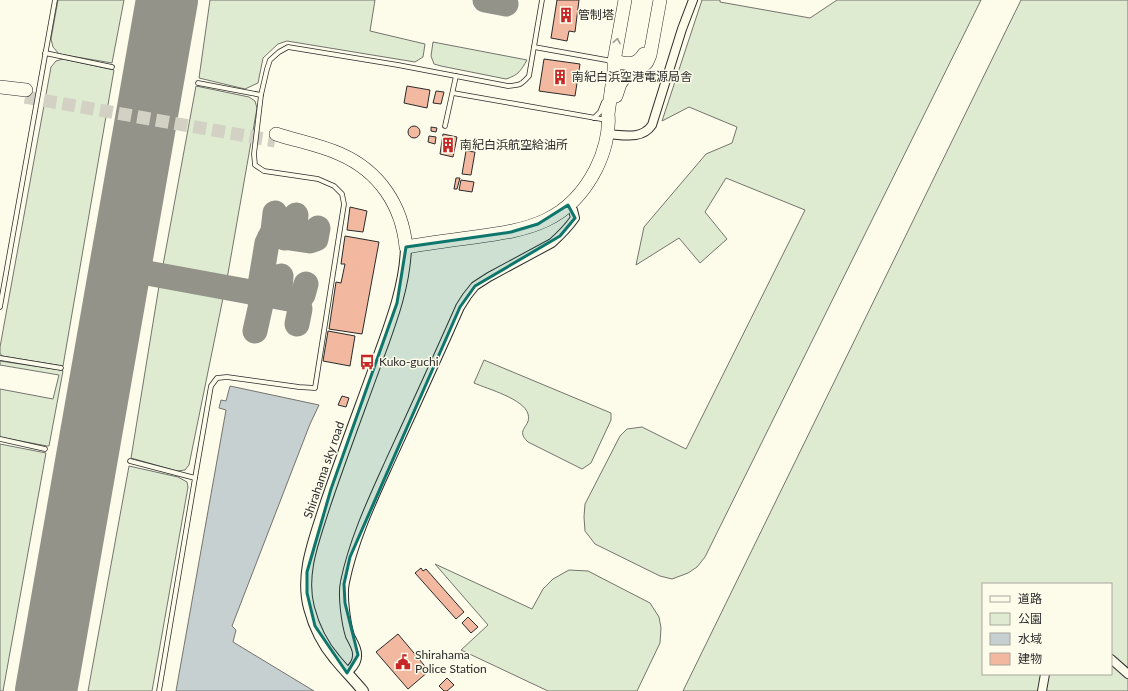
<svg xmlns="http://www.w3.org/2000/svg" width="1128" height="691" viewBox="0 0 1128 691" font-family="Lato,'Noto Sans JP',sans-serif">
<rect width="100%" height="100%" fill="#fdfbea"/>
<g fill="#deebd1" stroke="#74746e" fill-rule="evenodd">
<path d="M 58,0 L 124,0 L 112,63 L 59,54 L 53,47 L 51,39 Z"/>
<path d="M 210,0 L 375,0 L 370,31 L 425,44 L 423,57 L 415,62 L 287,41 L 278,44 L 263,58 L 258,83 L 245,89 L 199,78 Z"/>
<path d="M 702,0 L 720,0 L 720,2 L 810,18 L 837,0 L 981,0 L 705,557 L 697,567 L 688,573 L 672,579 L 660,576 L 595,544 L 585,531 L 584,517 L 585,504 L 620,436 L 627,429 L 642,427 L 686,449 L 805,210 L 726,178 L 705,212 L 727,239 L 700,263 L 679,238 L 636,265 L 644,227 L 706,154 L 732,143 L 737,127 L 689,107 L 662,121 Z"/>
<path d="M 1021,0 L 1128,0 L 1128,691 L 683,691 ZM 983,584 L 1111,584 L 1111,674 L 983,674 Z"/>
<path d="M 433,42 L 527,60 C 521,70 519,75 506,79 L 441,66 L 434,64 L 431,56 Z"/>
<path d="M 63,59 L 114,70 L 63,366 L 2,356 L 0,353 L 0,347 L 51,67 L 56,61 Z"/>
<path d="M 196,86 L 249,97 L 255,101 L 257,108 L 227,279 L 163,265 Z"/>
<path d="M 159,286 L 223,298 L 189,465 L 185,470 L 177,471 L 131,458 Z"/>
<path d="M 484,360 L 611,413 L 611,420 L 591,463 L 582,469 L 528,442 C 514,429 532,427 528,414 C 524,399 488,389 474,383 Z"/>
<path d="M 0,361 L 61,370 L 63,371 L 49,446 L 47,446 L 0,437 L 0,389 L 53,399 L 59,375 L 0,365 Z"/>
<path d="M 0,444 L 46,453 L 3,691 L 0,691 Z"/>
<path d="M 129,466 L 178,477 L 187,482 L 188,487 L 152,691 L 88,691 Z"/>
<path d="M 435,564 L 532,609 L 543,589 L 553,579 L 569,570 L 588,571 L 650,603 L 659,617 L 661,628 L 660,643 L 637,691 L 548,691 L 461,650 L 488,625 Z"/>
</g>
<path fill="#c7d0d0" stroke="#74746e" d="M 230,386 L 319,405 L 310,424 L 232,626 L 236,630 L 233,642 L 314,691 L 176,691 L 226,410 L 219,408 L 221,400 L 226,401 Z"/>
<g fill="none" stroke-linecap="round" stroke-linejoin="round">
<g stroke="#94938a" stroke-width="25">
<path d="M 485,0 L 506,4"/>
<path d="M 270,237 L 273,231 L 275,213"/>
<path d="M 285,238 C 296,231 295,227 296,215"/>
<path d="M 120,268 L 294,300 L 299,299 L 303,295 L 306,284"/>
<path d="M 252,292 L 257,290 L 260,285 L 267,243 L 270,237 L 276,236 L 310,241 L 316,239 L 318,228"/>
<path d="M 252,292 L 258,296 L 261,304 L 255,331"/>
<path d="M 271,295 C 282,290 280,287 281,276"/>
<path d="M 294,300 L 299,304 L 300,309 L 297,324"/>
</g>
<path stroke="#94938a" stroke-width="62" d="M 46,691 L 167,0"/>
</g>
<g fill="#f2b8a0" stroke="#2b2b2b">
<path d="M 557,0 L 579,0 L 575,32 L 569,31 L 567,41 L 551,38 Z"/>
<path d="M 544,59 L 580,64 L 575,96 L 539,91 Z"/>
<path d="M 407,86 L 430,90 L 427,108 L 404,103 Z"/>
<path d="M 436,91 L 444,92 L 441,104 L 433,103 Z"/>
<circle cx="414" cy="132" r="6"/>
<path d="M 431,127 L 437,128 L 436,132 L 431,131 Z"/>
<path d="M 443,134 L 457,137 L 453,157 L 440,154 Z"/>
<path d="M 429,136 L 436,137 L 435,144 L 428,142 Z"/>
<path d="M 466,151 L 475,152 L 471,175 L 462,174 Z"/>
<path d="M 456,178 L 460,178 L 457,189 L 454,189 Z"/>
<path d="M 461,180 L 474,182 L 472,192 L 459,190 Z"/>
<path d="M 350,207 L 367,211 L 363,232 L 347,230 Z"/>
<path d="M 345,236 L 379,242 L 362,334 L 329,329 L 336,282 L 341,283 L 345,264 L 341,264 Z"/>
<path d="M 328,331 L 355,336 L 350,366 L 323,361 Z"/>
<path d="M 342,396 L 349,398 L 346,407 L 338,405 Z"/>
<path d="M 421,568 L 423,571 L 426,569 L 464,612 L 456,619 L 415,573 Z"/>
<path d="M 468,617 L 478,627 L 471,633 L 462,623 Z"/>
<path d="M 398,634 L 429,671 L 408,689 L 376,652 Z"/>
<path d="M 447,678 L 454,685 L 447,691 L 444,691 L 439,686 Z"/>
</g>
<g fill="none" stroke-linecap="round" stroke-linejoin="round">
<path stroke="#d3d1c4" stroke-width="13" stroke-dasharray="13 6" stroke-linecap="butt" d="M 25,97 L 275,141"/>
<g stroke="#2b2b2b" stroke-width="5.5">
<g id="service">
<path d="M 534,47 L 612,61"/>
<path d="M 45,53 L 112,67"/>
<path d="M 198,83 L 261,95"/>
<path d="M 453,93 L 607,120"/>
<path d="M 594,118 L 600,112 L 604,102"/>
<path d="M 445,126 L 456,76"/>
<path d="M 0,307 L 55,0"/>
<path d="M 0,358 L 61,368"/>
<path d="M 0,439 L 45,449"/>
<path d="M 130,461 L 195,478"/>
<path d="M 159,691 L 195,478 L 211,386 L 217,378 L 227,377 L 299,387 L 315,388 L 344,204 L 342,194 L 334,186 L 318,179 L 264,171 L 255,165 L 254,154 L 261,95 L 267,69 L 270,60 L 279,52 L 288,47 L 398,65 L 508,86 C 520,85 521,85 529,76 L 542,0"/>
</g>
</g>
<g stroke="#2b2b2b" stroke-width="10">
<g id="minor">
<path d="M 608,134 C 623,135 642,140 652,125 L 682,29 L 693,0"/>
<path d="M 1111,659 L 1128,674"/>
<path d="M 347,673 C 352,668 357,663 357,656 C 358,649 353,642 350,636 C 346,623 342,595 345,582 C 354,538 374,497 392,457 C 415,407 438,357 460,307 L 467,296 L 475,286 L 489,277 L 552,243 C 561,235 568,228 575,218 L 573,210 L 568,205"/>
<path d="M 1042,691 L 1045,674"/>
</g>
</g>
<g stroke="#2b2b2b" stroke-width="12">
<path id="tertiary" d="M 363,691 C 354,680 344,670 335,659 C 323,645 314,627 309,608 C 300,574 314,540 324,508 C 340,460 358,413 375,366 C 389,327 405,288 406,247"/>
</g>
<g stroke="#2b2b2b" stroke-width="14">
<g id="primary">
<path d="M 614,61 C 627,64 636,67 644,54"/>
<path d="M 0,87 L 26,90"/>
<path d="M 616,96 L 620,84 L 624,78 L 641,68 L 647,62 L 650,55 L 660,0"/>
<path d="M 276,134 C 297,141 320,145 340,154 C 379,171 402,205 406,247 C 429,243 452,240 475,237 C 529,230 569,222 596,169 C 604,153 610,132 608,114 L 614,71 L 614,61 L 625,0"/>
</g>
</g>
<use href="#service" stroke="#fdfbea" stroke-width="4"/>
<use href="#minor" stroke="#fdfbea" stroke-width="8"/>
<use href="#tertiary" stroke="#fdfbea" stroke-width="10"/>
<use href="#primary" stroke="#fdfbea" stroke-width="13"/>
</g>
<defs><path id="oneway-chevron" d="M-2-3.5L2.5 0L-2 3.5" fill="none" stroke-width="1.6" stroke-linecap="round" stroke-linejoin="round"/></defs>
<use stroke="#9e9d94" href="#oneway-chevron" transform="translate(617 41) rotate(-79)"/>
<path fill="#0f766e" fill-opacity="0.2" stroke="#0f766e" stroke-width="3" stroke-linejoin="round" d="M 568,205 L 575,218 L 560,236 L 475,286 L 460,307 L 350,557 L 344,584 L 345,603 L 358,655 L 347,673 L 315,626 L 307,593 L 307,572 L 331,489 L 397,303 L 406,247 L 511,232 L 538,224 Z"/>
<defs>
<g id="building-bare" transform="scale(1.2)"><path d="M-4-6H4V6H1V3H-1V6H-4ZM-2.5-4.3h1.7v1.8h-1.7ZM.8-4.3h1.7v1.8H.8ZM-2.5-1h1.7V.8h-1.7ZM.8-1h1.7V.8H.8Z" fill="#c62828" stroke="#fdfbea" stroke-width="2.5" paint-order="stroke"/></g>
<g id="bus-bare" transform="scale(1.2)"><path d="M-5-6H5V4H4V6H2V4H-2V6H-4V4H-5ZM-3.5-4V0h7V-4ZM-3.5 1.2v1.5H-2V1.2ZM2 1.2v1.5H3.5V1.2Z" fill="#c62828" stroke="#fdfbea" stroke-width="2.5" paint-order="stroke"/></g>
<g id="civic-bare" transform="scale(1.2)"><path d="M-.6-6.5H3V-4.5H.6V-3L4-1V1h2V6H-6V1h2V-1L-.6-3ZM-1.2 2.5V6h2.4V2.5Z" fill="#c62828" stroke="#fdfbea" stroke-width="2.5" paint-order="stroke"/></g>
</defs>
<g fill-rule="evenodd">
<use href="#building-bare" x="566" y="15"/>
<use href="#building-bare" x="560" y="77"/>
<use href="#building-bare" x="448" y="145"/>
<use href="#bus-bare" x="367" y="362"/>
<use href="#civic-bare" x="403" y="662"/>
</g>
<g text-anchor="middle" stroke-width="3" stroke-linejoin="round" paint-order="stroke">
<g font-size="12" fill="#2b2b2b" stroke="#fdfbea" text-anchor="start">
<text x="578" y="19">管制塔</text>
<text x="572" y="81">南紀白浜空港電源局舎</text>
<text x="460" y="149">南紀白浜航空給油所</text>
<text x="379" y="366">Kuko-guchi</text>
<text x="415" y="659">Shirahama<tspan x="415" dy="14">Police Station</tspan></text>
</g>
<g font-size="12" fill="#2b2b2b" stroke="#fdfbea">
<text transform="translate(324 470) rotate(-71)" y="4">Shirahama sky road</text>
</g>
</g>
<rect x="982" y="583" width="130" height="92" fill="#fdfbea" stroke="#a9a89e"/>
<rect x="990" y="596" width="20" height="6" fill="#fdfbea" stroke="#a9a89e"/>
<text x="1018" y="603" font-size="12" fill="#2b2b2b">道路</text>
<rect x="990" y="613" width="20" height="12" fill="#deebd1" stroke="#a9a89e"/>
<text x="1018" y="623" font-size="12" fill="#2b2b2b">公園</text>
<rect x="990" y="633" width="20" height="12" fill="#c7d0d0" stroke="#a9a89e"/>
<text x="1018" y="643" font-size="12" fill="#2b2b2b">水域</text>
<rect x="990" y="653" width="20" height="12" fill="#f2b8a0" stroke="#a9a89e"/>
<text x="1018" y="663" font-size="12" fill="#2b2b2b">建物</text>
</svg>
